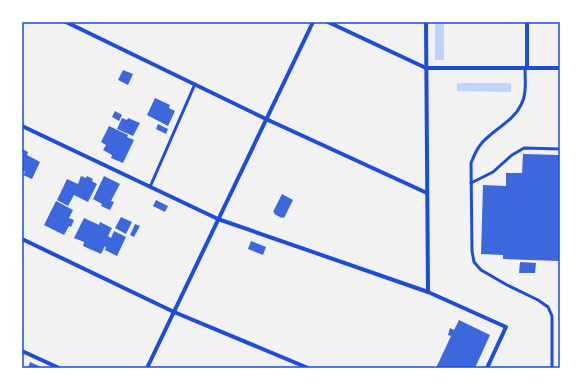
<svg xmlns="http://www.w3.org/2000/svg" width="582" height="390" viewBox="0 0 582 390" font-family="Quicksand,sans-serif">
<rect width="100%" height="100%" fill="#f2f2f2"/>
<g fill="#bfd3fe">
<rect x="435" y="22" width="9" height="38"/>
<path d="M 457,83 L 511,83 L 511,92 L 457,91 Z"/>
</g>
<g fill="#3d67dc">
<path d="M 123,70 L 133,74 L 128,85 L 118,80 Z"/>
<path d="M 155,98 L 170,105 L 169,108 L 175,111 L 168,126 L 147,115 Z"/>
<path d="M 115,111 L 122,115 L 119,121 L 112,117 Z"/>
<path d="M 122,118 L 127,120 L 128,118 L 140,123 L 133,136 L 117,129 Z"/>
<path d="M 158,124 L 168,129 L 166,134 L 156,129 Z"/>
<path d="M 109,126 L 128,135 L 127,137 L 134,140 L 123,163 L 111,158 L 112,155 L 103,150 L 106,145 L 101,142 Z"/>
<path d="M 22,149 L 28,152 L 27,155 L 40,162 L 32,179 L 23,175 L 25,172 L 22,170 Z"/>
<path d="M 523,154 L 560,155 L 560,261 L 503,259 L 503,255 L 481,254 L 483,185 L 506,186 L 506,173 L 522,173 Z"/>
<path d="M 81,176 L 86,178 L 87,176 L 93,179 L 92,181 L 97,184 L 88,202 L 74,195 L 68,206 L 57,200 L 67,179 L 78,184 Z"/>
<path d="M 104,176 L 120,184 L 111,201 L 114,202 L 110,210 L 101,206 L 102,204 L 93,199 Z"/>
<path d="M 282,194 L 293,200 L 284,218 L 282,217 L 282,218 L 274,214 L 275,213 L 273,212 Z"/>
<path d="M 156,200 L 168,206 L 165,212 L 153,206 Z"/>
<path d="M 56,201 L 73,210 L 69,218 L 74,220 L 71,227 L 69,226 L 64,235 L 44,225 Z"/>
<path d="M 121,217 L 132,222 L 126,234 L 115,228 Z"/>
<path d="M 84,218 L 99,225 L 100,222 L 112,228 L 108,236 L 111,238 L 114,231 L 126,237 L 117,256 L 105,250 L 106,247 L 105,246 L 101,254 L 83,246 L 84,242 L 74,238 Z"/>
<path d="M 135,224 L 140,226 L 134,237 L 130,235 Z"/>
<path d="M 251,241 L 266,247 L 263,255 L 248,249 Z"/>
<path d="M 520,262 L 536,263 L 535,273 L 519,273 Z"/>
<path d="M 459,320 L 490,335 L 475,368 L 436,368 L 451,336 L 448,335 L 450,328 L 454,330 Z"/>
<path d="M 30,362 L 39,366 L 38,368 L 28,368 Z"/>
</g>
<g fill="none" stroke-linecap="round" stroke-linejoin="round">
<g stroke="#1d4ed8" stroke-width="3">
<path d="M 525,68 C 525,80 527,94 521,105 C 513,122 492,130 481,144 C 476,150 474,156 471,163 L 472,251 L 474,262 L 481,270 L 507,285 L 538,300 L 548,307 L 552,316 L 552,368"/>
<path d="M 471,183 L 493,172 L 512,155 L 524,148 L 560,149"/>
<path d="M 150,187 L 195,84"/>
</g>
<g stroke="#1d4ed8" stroke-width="4">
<path d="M 66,22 L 266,119 L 427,193"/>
<path d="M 328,22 L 426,68 L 560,68"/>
<path d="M 426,22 L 428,292"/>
<path d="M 527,22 L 527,68"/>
<path d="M 22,126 L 218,219 L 428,292 L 506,327 L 487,368"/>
<path d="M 22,239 L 174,312 L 308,368"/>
<path d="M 22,351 L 59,368"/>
<path d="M 147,368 L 313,22"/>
</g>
</g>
<rect width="582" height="390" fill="none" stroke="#ffffff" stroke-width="46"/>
<rect x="23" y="23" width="536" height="344" fill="none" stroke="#1d4ed8" stroke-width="1.5"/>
</svg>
